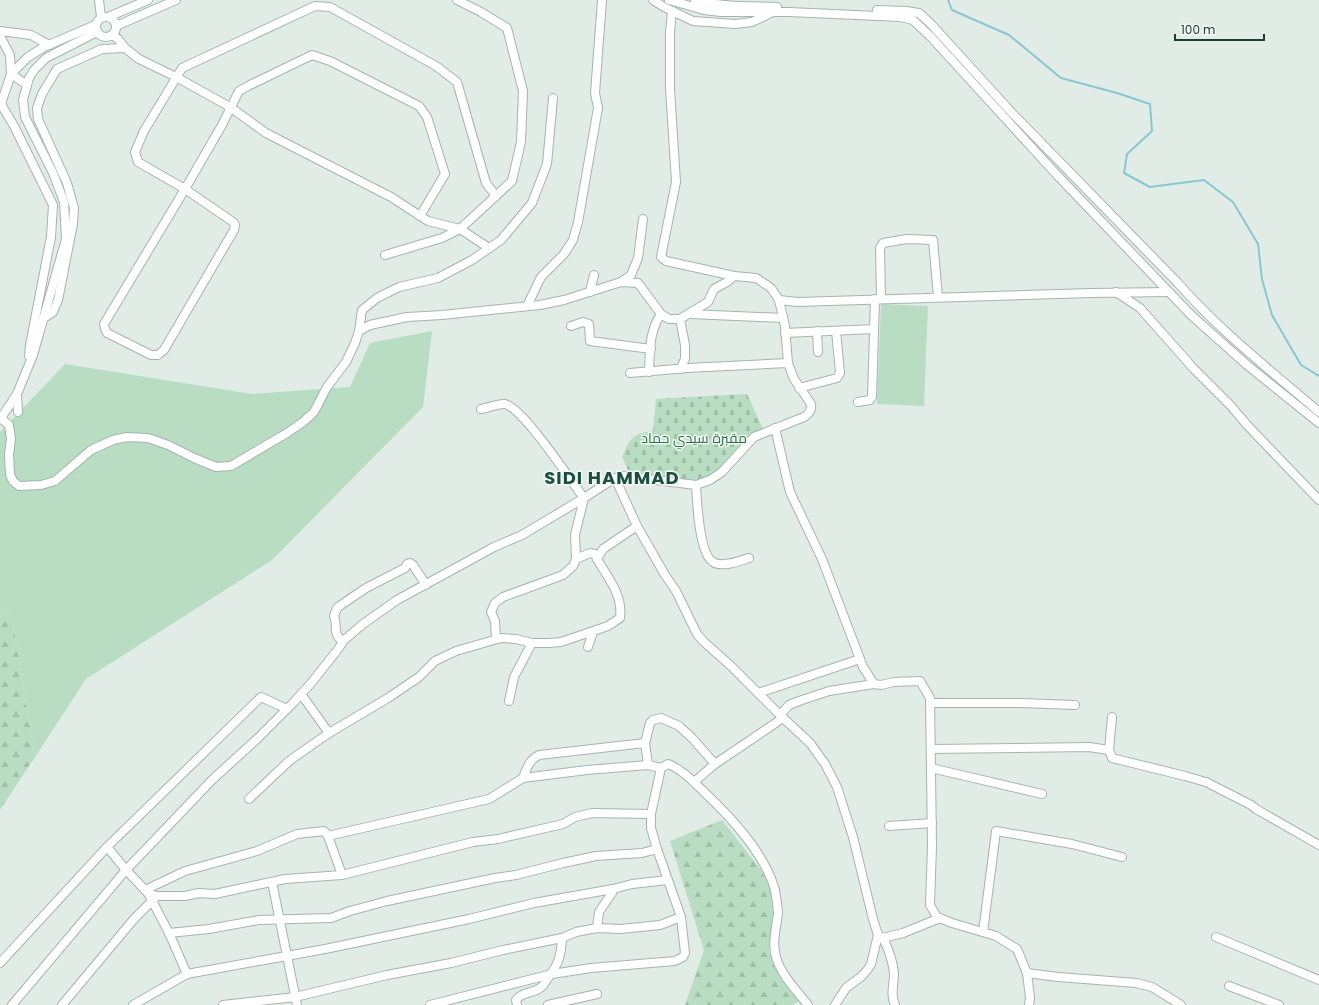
<svg xmlns="http://www.w3.org/2000/svg" width="1319" height="1005" viewBox="0 0 1319 1005" font-family="Poppins,Cairo,sans-serif">
<defs>
<pattern id="forest-firs" width="22" height="20" patternUnits="userSpaceOnUse"><rect width="22" height="20" fill="#b9ddc2"/><path d="M5 1l3.5 6h-7zM16 11l3.5 6h-7z" fill="#9fbfa7"/></pattern>
<pattern id="cemetery-stones" width="16" height="16" patternUnits="userSpaceOnUse"><rect width="16" height="16" fill="#b9ddc2"/><path d="M2 7V4a2 2 0 0 1 4 0v3zM10 15v-3a2 2 0 0 1 4 0v3z" fill="#9fbfa7"/></pattern>
</defs>
<rect width="100%" height="100%" fill="#e1ece7"/>
<g fill="#b9ddc2">
<path d="M 881,304 L 928,306 L 924,406 L 877,404 Z"/>
<path d="M 432,331 L 423,407 L 272,560 L 86,679 L 35,757 L 11,612 L 0,609 L 0,432 L 65,364 L 252,394 L 350,387 L 370,343 Z"/>
</g>
<g fill="url(#forest-firs)">
<path d="M 0,609 L 11,612 L 35,757 L 0,810 Z"/>
<path d="M 722,820 L 761,870 L 771,891 L 774,912 L 769,950 L 774,963 L 799,1001 L 792,1005 L 685,1005 L 704,950 L 670,841 Z"/>
</g>
<path fill="url(#cemetery-stones)" d="M 747,394 L 763,429 L 751,436 L 723,468 L 706,479 L 691,480 L 629,472 L 622,457 C 630,439 632,433 653,431 L 656,399 Z"/>
<g fill="none" stroke-linecap="round" stroke-linejoin="round">
<path stroke="#88c7d1" stroke-width="2" d="M 948,0 L 952,10 L 1009,35 L 1061,78 L 1117,93 L 1150,104 L 1152,131 L 1127,154 L 1124,173 L 1150,187 L 1204,180 L 1233,202 L 1258,244 L 1262,279 L 1272,315 L 1301,365 L 1319,376"/>
<g stroke="#a4b4ae" stroke-width="10">
<g id="minor">
<path d="M 99,0 L 101,17"/>
<path d="M 653,0 L 664,7 L 693,21 L 735,24 L 752,22 L 771,13"/>
<path d="M 669,0 L 704,10 L 721,12 L 789,12 L 900,17 L 913,20 L 930,36 L 1057,175 L 1191,315 L 1247,365 L 1319,423"/>
<path d="M 695,0 C 722,7 750,6 777,7"/>
<path d="M 877,10 L 906,11 L 919,13 L 931,24 L 1012,113 L 1177,282 C 1219,330 1270,370 1319,412"/>
<path d="M 672,11 L 670,32 L 670,89 L 676,182 L 661,257 L 666,261 L 734,276"/>
<circle cx="106" cy="27" r="10"/>
<path d="M 108,17 L 148,0"/>
<path d="M 116,26 L 176,0"/>
<path d="M 0,31 L 31,35 L 49,45"/>
<path d="M 112,35 L 118,39 L 125,48 L 139,59 L 176,77 L 230,107 L 266,133 L 391,197 L 428,221 L 460,229 L 489,248"/>
<path d="M 0,36 L 10,55 L 11,74 L 27,85"/>
<path d="M 420,216 L 445,174 L 427,117 L 419,106 L 330,61 L 312,55 L 248,86 L 239,91 L 222,125 L 185,189 L 104,324 L 105,329 L 107,333 L 151,355 L 158,355 L 164,350 L 234,230 L 235,225 L 233,222 L 185,189 L 138,162 L 135,152 L 144,131 L 182,68 L 315,6 L 330,7 L 436,66 L 457,82 L 486,183 L 496,196"/>
<path d="M 385,255 L 442,238 L 460,229 L 512,181 L 521,142 L 523,91 L 507,28 L 481,12 L 457,0"/>
<path d="M 621,282 L 631,275 L 638,258 L 643,219"/>
<path d="M 590,292 L 594,275"/>
<path d="M 1116,292 L 1140,308 L 1194,369 L 1231,406 L 1248,426 L 1319,500"/>
<path d="M 881,299 L 880,248 L 883,243 L 907,239 L 933,240 L 938,297"/>
<path d="M 779,300 L 797,302 L 1092,293 L 1169,292"/>
<path d="M 527,306 L 541,277 L 564,254 L 573,240 L 578,222 L 598,108 L 595,93 L 602,0"/>
<path d="M 690,314 L 783,318"/>
<path d="M 44,318 L 53,312 L 58,300 L 73,224 L 74,208 L 67,183 L 38,119 L 37,108 L 42,94 L 57,69 L 102,49 L 125,48"/>
<path d="M 571,326 L 583,322 L 589,324 L 590,341 L 651,349"/>
<path d="M 817,331 L 818,352"/>
<path d="M 785,333 L 874,329"/>
<path d="M 29,356 L 30,345 L 51,237 L 53,205 L 14,126 L 1,104 L 11,74 L 28,57 L 44,47 L 95,25"/>
<path d="M 680,369 L 685,359 L 685,345 L 680,319"/>
<path d="M 649,372 C 650,351 649,331 661,314"/>
<path d="M 630,373 L 687,368 L 788,363"/>
<path d="M 799,388 L 837,378 L 840,373 L 836,331"/>
<path d="M 17,394 L 18,412"/>
<path d="M 858,402 L 870,400 L 872,397 L 875,299"/>
<path d="M 481,409 C 488,408 499,403 505,404 C 524,409 570,480 584,498 L 575,535 L 576,559 L 573,566 L 563,575 L 503,597 L 495,603 L 491,612 L 495,621 L 496,639"/>
<path d="M 0,418 L 9,425 L 11,439 L 9,454 L 10,475 L 13,481 L 19,486 L 41,485 L 55,481 L 91,450 L 113,440 L 127,437 L 148,438 L 168,445 L 194,458 L 216,467 L 231,466 L 287,433 L 303,422 L 314,412 L 327,387 L 346,362 L 355,343 L 359,331 L 362,310 L 377,298 L 399,287 L 438,278 L 472,260 L 501,240 L 532,203 L 547,164 L 553,98"/>
<path d="M 1,418 L 17,394 L 33,355 L 66,239 L 64,202 L 53,173 L 25,117 L 23,100 L 29,78 L 35,69 L 46,58 L 97,32"/>
<path d="M 775,428 L 790,492 L 822,559 L 863,667 L 874,684 L 881,685 L 894,682 L 920,681 L 930,698 L 932,846 L 930,905 L 937,917 L 952,923 L 996,936 L 1017,949 L 1027,973 L 1030,998 L 1029,1005"/>
<path d="M 615,478 L 637,526 L 665,575 L 676,591 L 697,634 L 704,642 L 731,666 L 780,715 L 810,743 L 825,764 L 837,787 L 853,837 L 873,919 L 878,935 L 883,938 L 903,933 L 940,918"/>
<path d="M 696,485 C 697,501 699,554 713,562 C 722,568 740,561 749,558"/>
<path d="M 576,559 L 590,553 L 595,554 L 597,559"/>
<path d="M 343,641 C 332,635 338,625 334,616 L 337,608 L 341,605 L 366,588 L 405,568 L 407,564 L 410,563 L 413,565 L 426,585"/>
<path d="M 588,647 L 593,632"/>
<path d="M 758,693 L 860,659"/>
<path d="M 301,694 L 329,733"/>
<path d="M 509,701 L 514,677 L 532,643"/>
<path d="M 930,703 L 1021,703 L 1075,705"/>
<path d="M 780,715 L 789,705 L 799,701 L 829,691 L 874,684"/>
<path d="M 1112,717 L 1109,750 L 1112,758 L 1185,776 L 1206,782 L 1251,805 L 1256,809 L 1319,845"/>
<path d="M 931,749 L 1089,747 L 1109,750"/>
<path d="M 648,765 L 645,743 L 650,723 L 653,720 L 661,718 L 679,726 L 692,738 L 715,764"/>
<path d="M 931,768 L 1042,794"/>
<path d="M 523,778 C 527,768 529,760 539,755 L 645,743"/>
<path d="M 694,782 L 715,764 L 783,718"/>
<path d="M 249,799 L 289,761 L 329,733 L 388,698 L 419,677 L 435,661 L 456,651 L 501,638 L 516,639 L 532,643 L 549,643 L 561,642 L 608,626 L 620,618 C 623,595 608,578 597,559 L 603,549 L 637,526"/>
<path d="M 889,826 L 932,823"/>
<path d="M 328,836 L 489,799 L 523,778 L 587,770 L 648,765 L 661,768 L 668,764 C 681,769 692,780 702,790 C 729,815 765,854 775,890 C 776,897 778,907 778,914 C 776,928 772,943 776,957 C 781,975 797,991 808,1005"/>
<path d="M 107,847 L 126,870 L 148,893 L 156,896 L 185,896 L 199,893 L 215,894 L 285,879 L 342,875 L 473,842 L 498,839 L 563,824 L 575,817 L 592,813 L 651,814"/>
<path d="M 272,882 L 297,1005"/>
<path d="M 145,890 L 185,871 L 257,851 L 297,834 L 324,831 L 328,836 L 342,875"/>
<path d="M 148,893 L 169,933 L 187,974 L 325,949 L 469,919 L 534,903 L 613,889 L 632,884 L 668,880"/>
<path d="M 597,928 L 599,912 L 612,893 L 613,889"/>
<path d="M 983,932 L 996,831 L 1072,844 L 1122,857"/>
<path d="M 169,933 L 209,929 L 259,920 L 331,918 L 350,911 L 387,901 L 495,878 L 516,875 L 563,863 L 596,856 L 642,853 L 657,849"/>
<path d="M 1216,937 L 1319,980"/>
<path d="M 883,938 C 889,950 893,961 894,974 C 894,984 890,995 895,1005"/>
<path d="M 0,963 L 107,847 L 261,697 L 287,709"/>
<path d="M 1027,973 L 1058,977 L 1136,983 L 1152,987 L 1181,1005"/>
<path d="M 1229,986 L 1279,1005"/>
<path d="M 12,1005 L 126,870 L 212,780 L 258,738 L 294,702 L 312,682 L 339,648 L 343,641 L 363,624 L 397,600 L 494,547 L 522,535 L 584,498 L 615,478 L 622,476 L 696,485 L 710,480 L 722,472 L 754,437 L 804,417 C 809,414 812,410 811,404 L 794,379 L 788,363 L 785,326 L 779,300 L 771,288 L 756,278 L 734,276 L 727,282 L 714,289 L 708,302 L 680,319 L 669,319 L 661,314 L 638,283 L 621,282 L 564,300 L 540,305 L 442,315 L 407,317 L 370,325 L 359,331"/>
<path d="M 62,1005 L 134,919 L 155,898"/>
<path d="M 133,1005 L 187,974"/>
<path d="M 223,1005 L 295,997 L 387,975 L 451,963 L 503,950 L 562,938 L 576,932 L 597,928 L 621,929 L 660,925 L 681,917"/>
<path d="M 430,1005 L 552,974 L 591,968 L 675,961 L 683,957 L 685,953 L 681,917 L 657,849 L 651,828 L 651,814 L 661,768"/>
<path d="M 517,1005 L 516,1000 C 523,991 532,994 540,988 C 544,986 544,984 546,981 C 558,964 561,959 562,938"/>
<path d="M 548,1005 L 597,994"/>
<path d="M 835,1005 L 846,988 L 862,976 L 868,969 L 871,964 L 878,935"/>
</g>
</g>
<use href="#minor" stroke="#fff" stroke-width="8"/>
</g>
<g text-anchor="middle" stroke-width="3" stroke-linejoin="round" paint-order="stroke">
<g font-size="14" fill="#2b7346" stroke="#f1f8f5">
<text x="694" y="443">مقبرة سيدي حماد</text>
</g>
<g font-size="18" font-weight="bold" letter-spacing="1" fill="#1d4e42" stroke="#f1f8f5">
<text x="612" y="484">SIDI HAMMAD</text>
</g>
</g>
<path d="M1175 34v6h89v-6" fill="none" stroke="#213c34" stroke-width="2"/>
<text x="1181" y="34" font-size="12" fill="#213c34" stroke="#f1f8f5" stroke-width="3" paint-order="stroke">100 m</text>
</svg>
